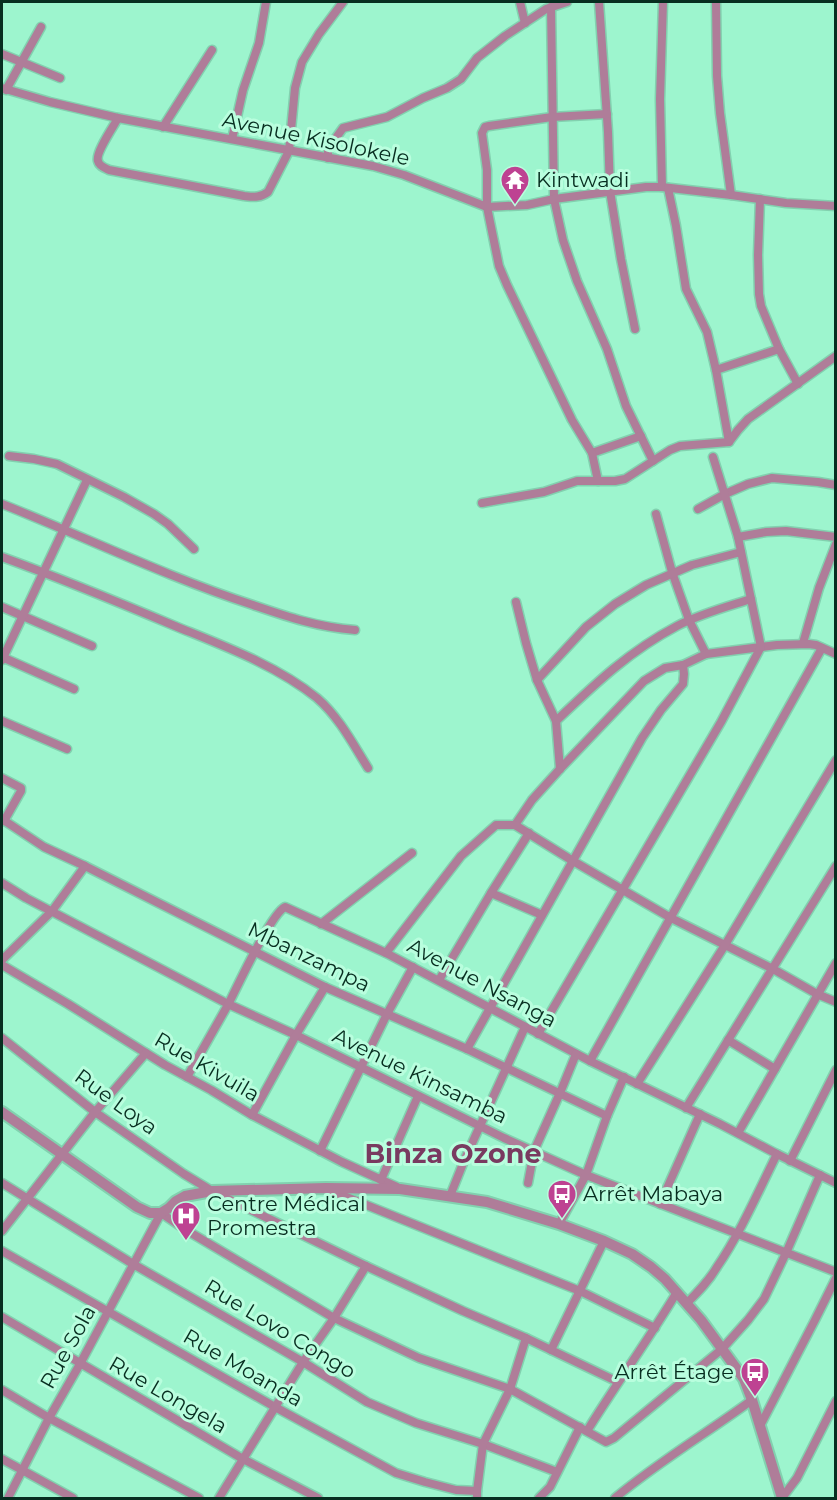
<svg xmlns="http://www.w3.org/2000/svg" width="837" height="1500" viewBox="0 0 837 1500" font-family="Montserrat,sans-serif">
<rect width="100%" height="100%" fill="#9df5ce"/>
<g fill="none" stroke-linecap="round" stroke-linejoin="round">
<g stroke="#82d1af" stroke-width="11">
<g id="minor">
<path d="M 520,2 L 525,23"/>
<path d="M 599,2 L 608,132 L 610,191 L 621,259 L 635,329"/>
<path d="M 716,2 L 717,76 L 720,113 L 731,195"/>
<path d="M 551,7 L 554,199 L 563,240 L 577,281 L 607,349 L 626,406 L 653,461"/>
<path d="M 2,54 L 60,78"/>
<path d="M 2,88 L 50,102 L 118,118 L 373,166 L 404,175 L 487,207 L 527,205 L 554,199 L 646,187 L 662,187 L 731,195 L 786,203 L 836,206"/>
<path d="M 6,90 L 41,27"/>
<path d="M 118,118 C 114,126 95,153 98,161 C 99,166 105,168 109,170 L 244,196 C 254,197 260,198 268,192 L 289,151 L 295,88 L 302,62 L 319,34 L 343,2"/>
<path d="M 163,127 L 212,50"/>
<path d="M 232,139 L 243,90 L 259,43 L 266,2"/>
<path d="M 328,158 L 328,149 L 343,128 L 387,117 L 423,98 L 447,88 L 461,79 L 477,58 L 505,36 L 546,9 L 567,2"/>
<path d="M 662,187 L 660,99 L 663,2"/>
<path d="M 668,188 L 676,226 L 686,289 L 707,332 L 716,370 L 729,442"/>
<path d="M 760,199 L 758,255 L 759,294 L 761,306 L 779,349 L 798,384"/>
<path d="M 716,370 L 779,349"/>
<path d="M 592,453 L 641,436"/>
<path d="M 9,456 L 34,459 L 57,464 L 124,497 L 154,514 L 168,524 L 194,549"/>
<path d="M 598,481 L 592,453 L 572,420 L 507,285 L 499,266 L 487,207 L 487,170 L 482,133 L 485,127 L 489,126 L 552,117 L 607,114"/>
<path d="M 482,503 L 544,492 L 577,481 L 615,481 L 625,479 L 670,450 L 680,446 L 729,442 L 738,430 L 748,419 L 836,356"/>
<path d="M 2,504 C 85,537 167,577 253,605 C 288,617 317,627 355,630"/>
<path d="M 698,509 L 725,494 L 748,484 L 772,478 L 818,482 L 836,485"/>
<path d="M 656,514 L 672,572 L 689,620 L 706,654"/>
<path d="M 738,537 L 766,532 L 786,531 L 836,537"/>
<path d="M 2,557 C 60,578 118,602 175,626 C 224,646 276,665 317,698 C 339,717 353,744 368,768"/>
<path d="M 516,602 L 526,643 L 537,680 L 556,721 L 560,769"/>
<path d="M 2,607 L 92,646"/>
<path d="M 803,643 L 819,588 L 836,544"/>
<path d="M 2,657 L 74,689"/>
<path d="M 2,660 L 87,480"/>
<path d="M 537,680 L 586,627 L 615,604 L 646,585 L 692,565 L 741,552"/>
<path d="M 2,721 L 67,749"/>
<path d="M 556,721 C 595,684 628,652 677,626 C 700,614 726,607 751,599"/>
<path d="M 2,778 L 21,788 L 21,791 L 4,821"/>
<path d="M 2,819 L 44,847 L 85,866 L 325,987 L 467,1049 L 607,1116"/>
<path d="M 515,825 L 532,800 L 560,769 L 644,681 L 665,668 L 683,665 L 706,654 L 777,645 L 809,644 L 816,645 L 836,654"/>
<path d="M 2,883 L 26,898 L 228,1004 L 296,1035 L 504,1138 L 586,1175 L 836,1272"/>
<path d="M 491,893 L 542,915"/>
<path d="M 321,924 L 412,853"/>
<path d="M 386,953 L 461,856 L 496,825 L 515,825 L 573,861 L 671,918 L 773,969 L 817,994 L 836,1002"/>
<path d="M 2,960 L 52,911 L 85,866"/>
<path d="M 2,965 L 68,1004 L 165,1065 L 211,1090 L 252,1115 L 342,1162 L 397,1187"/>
<path d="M 439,980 L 491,893 L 529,833"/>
<path d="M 538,1034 L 721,722 L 761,647 L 738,537 L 713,457"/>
<path d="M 2,1038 L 95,1112 L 184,1174 L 212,1191 L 366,1266 L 463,1311 L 526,1338 L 618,1382"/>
<path d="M 728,1040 L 775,1069"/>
<path d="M 467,1049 L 642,738 L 661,710 L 683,684 L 684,674 L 683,665"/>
<path d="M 590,1061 L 822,648"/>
<path d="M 187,1077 C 201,1052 215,1028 229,1003 C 238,985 271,914 285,907 L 386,953 L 590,1061 L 720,1124 L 777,1154 L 836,1183"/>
<path d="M 637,1084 L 725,945 L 836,760"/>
<path d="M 686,1108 L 836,866"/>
<path d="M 252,1115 L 296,1035 L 325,987"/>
<path d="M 738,1133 L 836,963"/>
<path d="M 320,1151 L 387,1014 L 413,967"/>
<path d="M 790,1161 L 836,1070"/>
<path d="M 381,1180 L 418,1096"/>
<path d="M 2,1183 L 133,1264 L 303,1362 L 367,1402 L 416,1423 L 483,1444 L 557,1472"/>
<path d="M 528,1183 L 534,1151 L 560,1093 L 576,1054"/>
<path d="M 329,1190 L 580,1291 L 655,1328"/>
<path d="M 450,1196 L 464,1161 L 525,1027"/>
<path d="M 660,1204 L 700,1114"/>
<path d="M 559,1224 L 586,1175 L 607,1116 L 624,1077"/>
<path d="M 2,1231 L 95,1112 L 146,1053"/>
<path d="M 2,1251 L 275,1407 L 396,1473 L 425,1482 L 456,1490 L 477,1491"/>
<path d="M 687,1303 C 698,1292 709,1281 717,1267 C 741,1232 758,1192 777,1154"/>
<path d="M 2,1317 L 243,1459 L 318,1498"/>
<path d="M 551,1350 L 604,1241"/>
<path d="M 2,1390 L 49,1418 L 199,1498"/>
<path d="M 760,1426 L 815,1320 L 836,1278"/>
<path d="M 587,1431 C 616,1384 649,1339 677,1292"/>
<path d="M 2,1459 L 73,1498"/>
<path d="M 8,1498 L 49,1418 L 80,1364 L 161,1213 L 186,1230 L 334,1318 L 419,1358 L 510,1389 L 606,1442 L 614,1438 L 722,1349 L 748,1320 L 764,1299 L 786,1253 L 820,1175"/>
<path d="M 219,1498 L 303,1362 L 334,1318 L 366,1266"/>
<path d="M 477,1498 L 477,1491 L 483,1444 L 510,1389 L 526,1338"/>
<path d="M 539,1498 L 550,1487 L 580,1427"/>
<path d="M 615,1498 C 658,1462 707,1433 752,1400"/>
<path d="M 782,1498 L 797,1478 L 836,1401"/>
</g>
</g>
<g stroke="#82d1af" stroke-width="14">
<path id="tertiary" d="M 2,1112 L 137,1207 L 150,1213 L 161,1213 L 169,1208 L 176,1201 L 185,1196 L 212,1191 L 326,1188 L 400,1189 L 487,1202 L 559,1224 L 604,1241 L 632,1254 L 651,1267 L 665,1279 L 701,1320 L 744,1379 L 752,1400 L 782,1498"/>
</g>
<use href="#minor" stroke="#af7d99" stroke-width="8"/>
<use href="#tertiary" stroke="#af7d99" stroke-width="10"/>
</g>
<defs>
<g id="temple-pin" transform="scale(1.5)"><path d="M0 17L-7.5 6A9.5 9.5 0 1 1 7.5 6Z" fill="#be4292" stroke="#b9fede"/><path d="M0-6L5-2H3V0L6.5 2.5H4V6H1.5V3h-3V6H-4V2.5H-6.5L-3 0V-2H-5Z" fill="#fff"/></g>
<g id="bus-pin" transform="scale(1.5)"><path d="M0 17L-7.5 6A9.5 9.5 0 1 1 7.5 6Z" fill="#be4292" stroke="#b9fede"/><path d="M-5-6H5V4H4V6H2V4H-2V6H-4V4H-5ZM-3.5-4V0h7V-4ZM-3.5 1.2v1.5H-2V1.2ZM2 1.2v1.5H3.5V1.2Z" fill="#fff"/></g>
<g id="hospital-pin" transform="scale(1.5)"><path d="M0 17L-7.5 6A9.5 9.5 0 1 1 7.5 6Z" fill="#be4292" stroke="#b9fede"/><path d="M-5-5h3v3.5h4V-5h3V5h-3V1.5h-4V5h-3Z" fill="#fff"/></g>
</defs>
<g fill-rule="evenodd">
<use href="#temple-pin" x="515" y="180"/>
<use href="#bus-pin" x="562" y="1194"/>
<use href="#hospital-pin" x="186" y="1216"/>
<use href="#bus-pin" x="755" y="1372"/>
</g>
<g text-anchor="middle" stroke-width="6" stroke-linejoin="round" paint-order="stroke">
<g font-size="21" fill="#072e20" stroke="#b9fede">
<text transform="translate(316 139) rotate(12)" y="7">Avenue Kisolokele</text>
<text transform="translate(309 957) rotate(26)" y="7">Mbanzampa</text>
<text transform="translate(482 983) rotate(28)" y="7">Avenue Nsanga</text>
<text transform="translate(207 1067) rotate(30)" y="7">Rue Kivuila</text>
<text transform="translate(420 1076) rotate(26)" y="7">Avenue Kinsamba</text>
<text transform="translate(116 1102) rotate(36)" y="7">Rue Loya</text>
<text transform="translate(280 1329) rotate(31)" y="7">Rue Lovo Congo</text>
<text transform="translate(68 1347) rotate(-61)" y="7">Rue Sola</text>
<text transform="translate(243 1368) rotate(30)" y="7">Rue Moanda</text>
<text transform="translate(168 1395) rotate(30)" y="7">Rue Longela</text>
</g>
<g font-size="21" fill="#072e20" stroke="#b9fede" text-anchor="start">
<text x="536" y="187">Kintwadi</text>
<text x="583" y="1201">Arrêt Mabaya</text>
<text x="207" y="1211">Centre Médical<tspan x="207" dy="24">Promestra</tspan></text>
<text x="734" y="1379" text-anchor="end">Arrêt Étage</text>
</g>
<g font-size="27" font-weight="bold" fill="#793a60" stroke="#b9fede">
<text x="453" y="1163">Binza Ozone</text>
</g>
</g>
<rect width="837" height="1500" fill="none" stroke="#072e20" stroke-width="6"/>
</svg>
